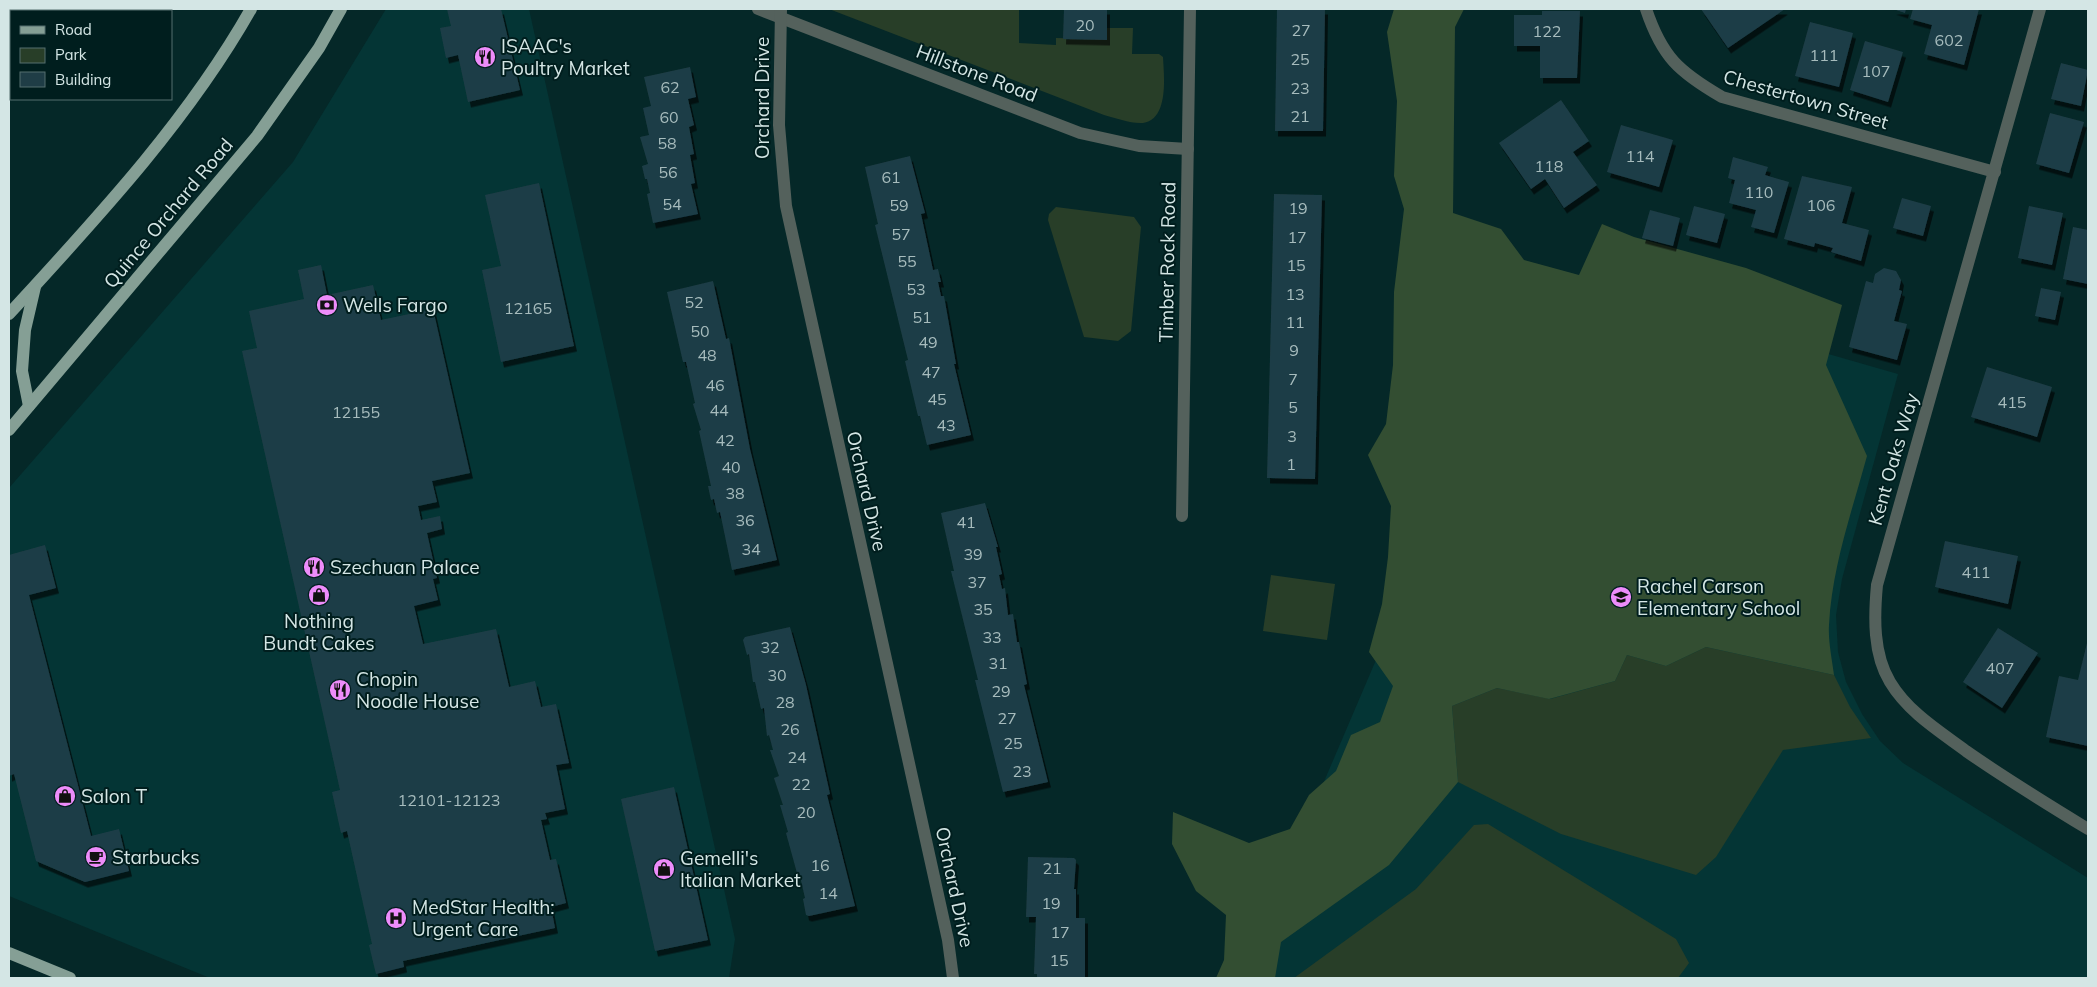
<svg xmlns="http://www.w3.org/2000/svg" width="2097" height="987" viewBox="0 0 2097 987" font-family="Mulish,sans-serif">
<defs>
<filter id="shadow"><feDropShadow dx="3" dy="5.5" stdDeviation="0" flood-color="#0009"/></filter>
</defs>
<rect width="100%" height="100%" fill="#052828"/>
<g fill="#043535">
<path d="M 386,9 L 529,9 L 735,939 L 729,978 L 210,978 L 9,896 L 9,488 L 293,162 Z"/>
<path d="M 1662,306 L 1898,374 L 1842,579 L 1836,615 L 1838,652 L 1846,682 L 1862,714 L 1880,741 L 1903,763 L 2088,878 L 2088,978 L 1240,978 L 1438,515 Z"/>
</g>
<g fill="#283e28">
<path d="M 829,9 L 1019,9 L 1019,43 L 1056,45 L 1056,38 L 1102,39 L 1103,28 L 1133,28 L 1132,54 L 1159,54 L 1163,57 C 1164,76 1169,119 1143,123 C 1131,124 1116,118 1104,115 Z"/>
<path d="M 1056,207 L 1134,217 L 1141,227 L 1131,331 L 1118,341 L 1084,337 L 1048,220 L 1049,214 Z"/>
<path d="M 1271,575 L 1335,584 L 1327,640 L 1263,631 Z"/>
<path d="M 1706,647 L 1834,675 L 1850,707 L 1871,738 L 1783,750 L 1716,857 L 1696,875 L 1561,834 L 1458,782 L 1452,706 L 1497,688 L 1550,699 L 1615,681 L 1627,655 L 1666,666 Z"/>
<path d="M 1488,824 L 1676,939 L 1689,963 L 1678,978 L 1294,978 L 1416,889 L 1474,825 Z"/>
</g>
<path fill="#334e32" d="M 1394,9 L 1464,9 L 1455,27 L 1453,213 L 1501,229 L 1524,260 L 1579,275 L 1602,224 L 1634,237 L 1746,268 L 1842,305 L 1826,365 L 1867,456 C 1852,511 1832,567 1829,625 C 1828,641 1832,659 1834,675 L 1706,647 L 1666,666 L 1627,655 L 1615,681 L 1549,699 L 1497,688 L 1452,706 L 1458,782 L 1389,865 L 1281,942 L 1275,978 L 1216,978 L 1224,960 L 1226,915 L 1196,891 L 1172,844 L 1173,812 L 1249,843 L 1290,829 L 1309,795 L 1336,771 L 1351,735 L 1380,722 L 1393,686 L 1369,652 L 1382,604 L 1388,557 L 1391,506 L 1368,455 L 1386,424 L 1393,365 L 1394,292 L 1404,209 L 1394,176 L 1397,101 L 1387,32 Z"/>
<g fill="#1f3d46" filter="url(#shadow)">
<path d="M 447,9 L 501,9 L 520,90 L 468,102 L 458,55 L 446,58 L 440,28 L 451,26 Z"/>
<path d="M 1064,9 L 1107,9 L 1107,40 L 1063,39 Z"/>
<path d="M 1277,9 L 1325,9 L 1323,131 L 1275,131 Z"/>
<path d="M 1701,9 L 1785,9 L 1728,48 Z"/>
<path d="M 1893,9 L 1906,9 L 1905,13 Z"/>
<path d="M 1913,9 L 1979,9 L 1964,65 L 1924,54 L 1932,25 L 1910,19 Z"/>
<path d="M 1542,11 L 1580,11 L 1577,78 L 1540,78 L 1540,46 L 1514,46 L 1514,15 L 1542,15 Z"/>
<path d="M 1810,22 L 1853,33 L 1839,87 L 1795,76 Z"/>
<path d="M 1865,41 L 1903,52 L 1888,102 L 1850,90 Z"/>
<path d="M 2061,63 L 2088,70 L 2081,106 L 2051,99 Z"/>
<path d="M 690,67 L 696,97 L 688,99 L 694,125 L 689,127 L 694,154 L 690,155 L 695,183 L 691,184 L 698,214 L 653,223 L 647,194 L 650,193 L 647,179 L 645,179 L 642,166 L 648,164 L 640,137 L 649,135 L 643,108 L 651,106 L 644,77 Z"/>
<path d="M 1561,100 L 1589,141 L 1573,152 L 1597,185 L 1564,208 L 1545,179 L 1531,189 L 1499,143 Z"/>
<path d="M 2050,113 L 2084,122 L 2069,173 L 2036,164 Z"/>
<path d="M 1621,125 L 1673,140 L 1659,187 L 1607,172 Z"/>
<path d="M 910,156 L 925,213 L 921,214 L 933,270 L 938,269 L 941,282 L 938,282 L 941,296 L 944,296 L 956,364 L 954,364 L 971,435 L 927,445 L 920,416 L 918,416 L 905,361 L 908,360 L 875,225 L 878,224 L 865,167 Z"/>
<path d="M 1733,157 L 1768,167 L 1765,175 L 1789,182 L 1774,233 L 1751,227 L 1756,210 L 1729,203 L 1735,180 L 1728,178 Z"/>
<path d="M 1802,176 L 1852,187 L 1842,223 L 1869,230 L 1861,261 L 1831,252 L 1833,248 L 1815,243 L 1814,247 L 1784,239 Z"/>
<path d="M 539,183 L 574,346 L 501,362 L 482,270 L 501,266 L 485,195 Z"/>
<path d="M 1274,194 L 1322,195 L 1315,479 L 1267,478 Z"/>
<path d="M 1902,198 L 1931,206 L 1923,236 L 1893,228 Z"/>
<path d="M 1694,206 L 1725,214 L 1717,243 L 1686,235 Z"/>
<path d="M 2029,206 L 2063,213 L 2052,265 L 2018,258 Z"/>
<path d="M 1650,210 L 1680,218 L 1673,246 L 1642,238 Z"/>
<path d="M 2073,227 L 2088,230 L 2088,284 L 2063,279 Z"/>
<path d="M 321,265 L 327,295 L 373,285 L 381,320 L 433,309 L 470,473 L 432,481 L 437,502 L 418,506 L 421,520 L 440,516 L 442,529 L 427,533 L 437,578 L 433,579 L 438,600 L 414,606 L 423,644 L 496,629 L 509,687 L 535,681 L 541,707 L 556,704 L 569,763 L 556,765 L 565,809 L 545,813 L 547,819 L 541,820 L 550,860 L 556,859 L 566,903 L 551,907 L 555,928 L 403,961 L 404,967 L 376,974 L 369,945 L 372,944 L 347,831 L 341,833 L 332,792 L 340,790 L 242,351 L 257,348 L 249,311 L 304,299 L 298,270 Z"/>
<path d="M 1884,268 L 1896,271 L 1901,280 L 1899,290 L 1902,291 L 1894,321 L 1907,324 L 1897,360 L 1849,347 L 1866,281 L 1873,283 L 1875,274 Z"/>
<path d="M 713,281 L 726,339 L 729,338 L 750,449 L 777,560 L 732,570 L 720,512 L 717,513 L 714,499 L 711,500 L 708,486 L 711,486 L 699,431 L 701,430 L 693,404 L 695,403 L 686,362 L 683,362 L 667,292 Z"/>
<path d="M 2041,288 L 2061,292 L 2055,320 L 2035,316 Z"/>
<path d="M 1987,367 L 2052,387 L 2037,437 L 1971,417 Z"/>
<path d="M 985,503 L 998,547 L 996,547 L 1002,574 L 999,575 L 1002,589 L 1005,588 L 1008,615 L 1013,614 L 1017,642 L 1019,642 L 1027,684 L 1024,685 L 1048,782 L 1003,792 L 975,680 L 978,680 L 951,571 L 954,571 L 941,513 Z"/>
<path d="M 1945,541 L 2018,556 L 2008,604 L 1935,587 Z"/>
<path d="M 45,545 L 56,588 L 29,595 L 91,836 L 119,829 L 129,871 L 85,882 L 36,861 L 14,774 L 9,776 L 9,555 Z"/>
<path d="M 790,627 L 806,685 L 830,794 L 827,795 L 855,906 L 809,916 L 806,915 L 803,899 L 805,898 L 799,872 L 797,873 L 786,833 L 788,832 L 780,805 L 783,805 L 774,778 L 779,776 L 770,750 L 773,750 L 769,735 L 767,736 L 764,708 L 761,709 L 755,682 L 753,682 L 749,654 L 747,655 L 743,640 L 745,637 Z"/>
<path d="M 1998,628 L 2038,653 L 2002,708 L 1963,682 Z"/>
<path d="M 2088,639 L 2088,746 L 2046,737 L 2059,676 L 2078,680 Z"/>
<path d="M 674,787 L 708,940 L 655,951 L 621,799 Z"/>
<path d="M 1028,857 L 1074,858 L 1076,860 L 1074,889 L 1076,889 L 1076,918 L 1085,918 L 1085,978 L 1037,978 L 1037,974 L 1034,974 L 1036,917 L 1026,917 Z"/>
</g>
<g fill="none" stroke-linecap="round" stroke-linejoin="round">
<g stroke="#54615c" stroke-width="12">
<path d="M 758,9 L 1080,133 L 1139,146 L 1188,149"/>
<path d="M 781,9 L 779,125 L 786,206 L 948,940 L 953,978"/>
<path d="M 1646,9 C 1662,57 1679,72 1722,97 L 1995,172"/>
<path d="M 2040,9 L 1877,585 C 1874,617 1873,654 1890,682 C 1908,712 1939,731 1966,751 C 2006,779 2047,804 2088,829"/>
<path d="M 32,11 L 35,9"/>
<path d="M 9,30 L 11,28"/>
<path d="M 1182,516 L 1190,9"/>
</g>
<g stroke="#859f95" stroke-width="12">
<path d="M 9,314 C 96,219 187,122 251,9"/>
<path d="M 29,406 L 22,371 L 25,330 L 35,287"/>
<path d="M 9,430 L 257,136 L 319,48 L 341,9"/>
<path d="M 9,953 L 70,978"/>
</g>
</g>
<defs>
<g id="restaurant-disc" transform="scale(1.125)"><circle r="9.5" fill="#ed8cfa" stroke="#001e1e"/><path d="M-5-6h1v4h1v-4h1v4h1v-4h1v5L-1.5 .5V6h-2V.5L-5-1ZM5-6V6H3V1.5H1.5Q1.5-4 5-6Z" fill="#111"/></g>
<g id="bank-disc" transform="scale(1.125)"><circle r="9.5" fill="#ed8cfa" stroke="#001e1e"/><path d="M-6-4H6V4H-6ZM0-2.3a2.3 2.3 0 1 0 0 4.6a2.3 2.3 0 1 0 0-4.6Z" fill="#111"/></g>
<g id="shop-disc" transform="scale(1.125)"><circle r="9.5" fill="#ed8cfa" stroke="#001e1e"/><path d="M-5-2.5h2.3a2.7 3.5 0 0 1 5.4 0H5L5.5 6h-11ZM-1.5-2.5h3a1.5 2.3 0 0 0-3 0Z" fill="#111"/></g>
<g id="school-disc" transform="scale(1.125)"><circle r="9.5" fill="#ed8cfa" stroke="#001e1e"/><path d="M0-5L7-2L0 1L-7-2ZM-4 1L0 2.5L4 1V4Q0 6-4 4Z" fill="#111"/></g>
<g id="cafe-disc" transform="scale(1.125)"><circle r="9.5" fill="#ed8cfa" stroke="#001e1e"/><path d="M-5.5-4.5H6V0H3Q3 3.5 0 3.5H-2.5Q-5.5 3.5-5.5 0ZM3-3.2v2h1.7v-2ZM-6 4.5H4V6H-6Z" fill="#111"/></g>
<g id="hospital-disc" transform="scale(1.125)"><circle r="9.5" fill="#ed8cfa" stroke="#001e1e"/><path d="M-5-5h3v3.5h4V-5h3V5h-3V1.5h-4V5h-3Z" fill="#111"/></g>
</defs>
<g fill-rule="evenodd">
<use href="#restaurant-disc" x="485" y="57"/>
<use href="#bank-disc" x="327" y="305"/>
<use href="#restaurant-disc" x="314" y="567"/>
<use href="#shop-disc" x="319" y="595"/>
<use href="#school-disc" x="1621" y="597"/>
<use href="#restaurant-disc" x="340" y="690"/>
<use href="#shop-disc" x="65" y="796"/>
<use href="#cafe-disc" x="96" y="857"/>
<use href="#shop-disc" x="664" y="869"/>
<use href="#hospital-disc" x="396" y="918"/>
</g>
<g text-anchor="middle" stroke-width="4" stroke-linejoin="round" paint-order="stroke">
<g font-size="16" fill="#a7bcbd">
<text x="1085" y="31">20</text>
<text x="1301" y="36">27</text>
<text x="1547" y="37">122</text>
<text x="1949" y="46">602</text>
<text x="1824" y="61">111</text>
<text x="1300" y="65">25</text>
<text x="1876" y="77">107</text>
<text x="670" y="93">62</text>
<text x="1300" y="94">23</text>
<text x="1300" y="122">21</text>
<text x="669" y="123">60</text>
<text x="667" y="149">58</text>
<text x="1640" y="162">114</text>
<text x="1549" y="172">118</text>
<text x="668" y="178">56</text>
<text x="891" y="183">61</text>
<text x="1759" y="198">110</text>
<text x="672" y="210">54</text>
<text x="899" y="211">59</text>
<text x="1821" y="211">106</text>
<text x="1298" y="214">19</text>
<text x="901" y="240">57</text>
<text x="1297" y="243">17</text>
<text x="907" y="267">55</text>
<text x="1296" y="271">15</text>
<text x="916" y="295">53</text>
<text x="1295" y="300">13</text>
<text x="694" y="308">52</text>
<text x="528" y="314">12165</text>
<text x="922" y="323">51</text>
<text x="1295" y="328">11</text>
<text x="700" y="337">50</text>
<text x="928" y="348">49</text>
<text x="1294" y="356">9</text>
<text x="707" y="361">48</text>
<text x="931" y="378">47</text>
<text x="1293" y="385">7</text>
<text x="715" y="391">46</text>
<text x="937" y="405">45</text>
<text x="2012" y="408">415</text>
<text x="1293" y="413">5</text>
<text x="719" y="416">44</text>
<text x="356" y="418">12155</text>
<text x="946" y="431">43</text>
<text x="1292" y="442">3</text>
<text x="725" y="446">42</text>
<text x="1291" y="470">1</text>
<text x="731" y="473">40</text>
<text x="735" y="499">38</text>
<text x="745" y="526">36</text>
<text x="966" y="528">41</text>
<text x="751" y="555">34</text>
<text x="973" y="560">39</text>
<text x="1976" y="578">411</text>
<text x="977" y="588">37</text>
<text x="983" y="615">35</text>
<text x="992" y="643">33</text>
<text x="770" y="653">32</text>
<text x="998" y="669">31</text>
<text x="2000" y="674">407</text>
<text x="777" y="681">30</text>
<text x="1001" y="697">29</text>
<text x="785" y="708">28</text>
<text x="1007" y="724">27</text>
<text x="790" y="735">26</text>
<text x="1013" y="749">25</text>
<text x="797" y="763">24</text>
<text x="1022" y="777">23</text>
<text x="801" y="790">22</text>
<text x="449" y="806">12101-12123</text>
<text x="806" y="818">20</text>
<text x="820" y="871">16</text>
<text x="1052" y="874">21</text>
<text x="828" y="899">14</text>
<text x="1051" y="909">19</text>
<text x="1060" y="938">17</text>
<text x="1059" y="966">15</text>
</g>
<g font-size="19" fill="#d4e6e5" stroke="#001e1e" text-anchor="start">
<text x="501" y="53">ISAAC's<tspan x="501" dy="22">Poultry Market</tspan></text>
<text x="343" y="312">Wells Fargo</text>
<text x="330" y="574">Szechuan Palace</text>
<text x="1637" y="593">Rachel Carson<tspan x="1637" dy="22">Elementary School</tspan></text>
<text x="319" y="628" text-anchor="middle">Nothing<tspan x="319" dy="22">Bundt Cakes</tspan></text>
<text x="356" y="686">Chopin<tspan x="356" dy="22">Noodle House</tspan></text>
<text x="81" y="803">Salon T</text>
<text x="112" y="864">Starbucks</text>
<text x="680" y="865">Gemelli's<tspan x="680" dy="22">Italian Market</tspan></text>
<text x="412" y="914">MedStar Health:<tspan x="412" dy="22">Urgent Care</tspan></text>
</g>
<g font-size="19" fill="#d4e6e5" stroke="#001e1e">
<text transform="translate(977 73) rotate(21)" y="7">Hillstone Road</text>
<text transform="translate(762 98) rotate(-90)" y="7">Orchard Drive</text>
<text transform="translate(1806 99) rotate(16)" y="7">Chestertown Street</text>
<text transform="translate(168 213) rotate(-50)" y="7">Quince Orchard Road</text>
<text transform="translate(1167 262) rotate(-89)" y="7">Timber Rock Road</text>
<text transform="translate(1893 459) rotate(-74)" y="7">Kent Oaks Way</text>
<text transform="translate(867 491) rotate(77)" y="7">Orchard Drive</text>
<text transform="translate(955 887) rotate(78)" y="7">Orchard Drive</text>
</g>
</g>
<rect width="2097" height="987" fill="none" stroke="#d4e6e5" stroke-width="20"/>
<rect x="10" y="10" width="162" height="90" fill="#001e1e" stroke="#556e6e"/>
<rect x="20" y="26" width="25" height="8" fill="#859f95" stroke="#556e6e"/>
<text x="55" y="35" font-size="15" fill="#d4e6e5">Road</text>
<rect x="20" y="48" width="25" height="15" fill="#283e28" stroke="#556e6e"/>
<text x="55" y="60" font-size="15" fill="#d4e6e5">Park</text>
<rect x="20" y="72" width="25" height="15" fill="#1f3d46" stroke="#556e6e"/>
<text x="55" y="85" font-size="15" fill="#d4e6e5">Building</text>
</svg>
